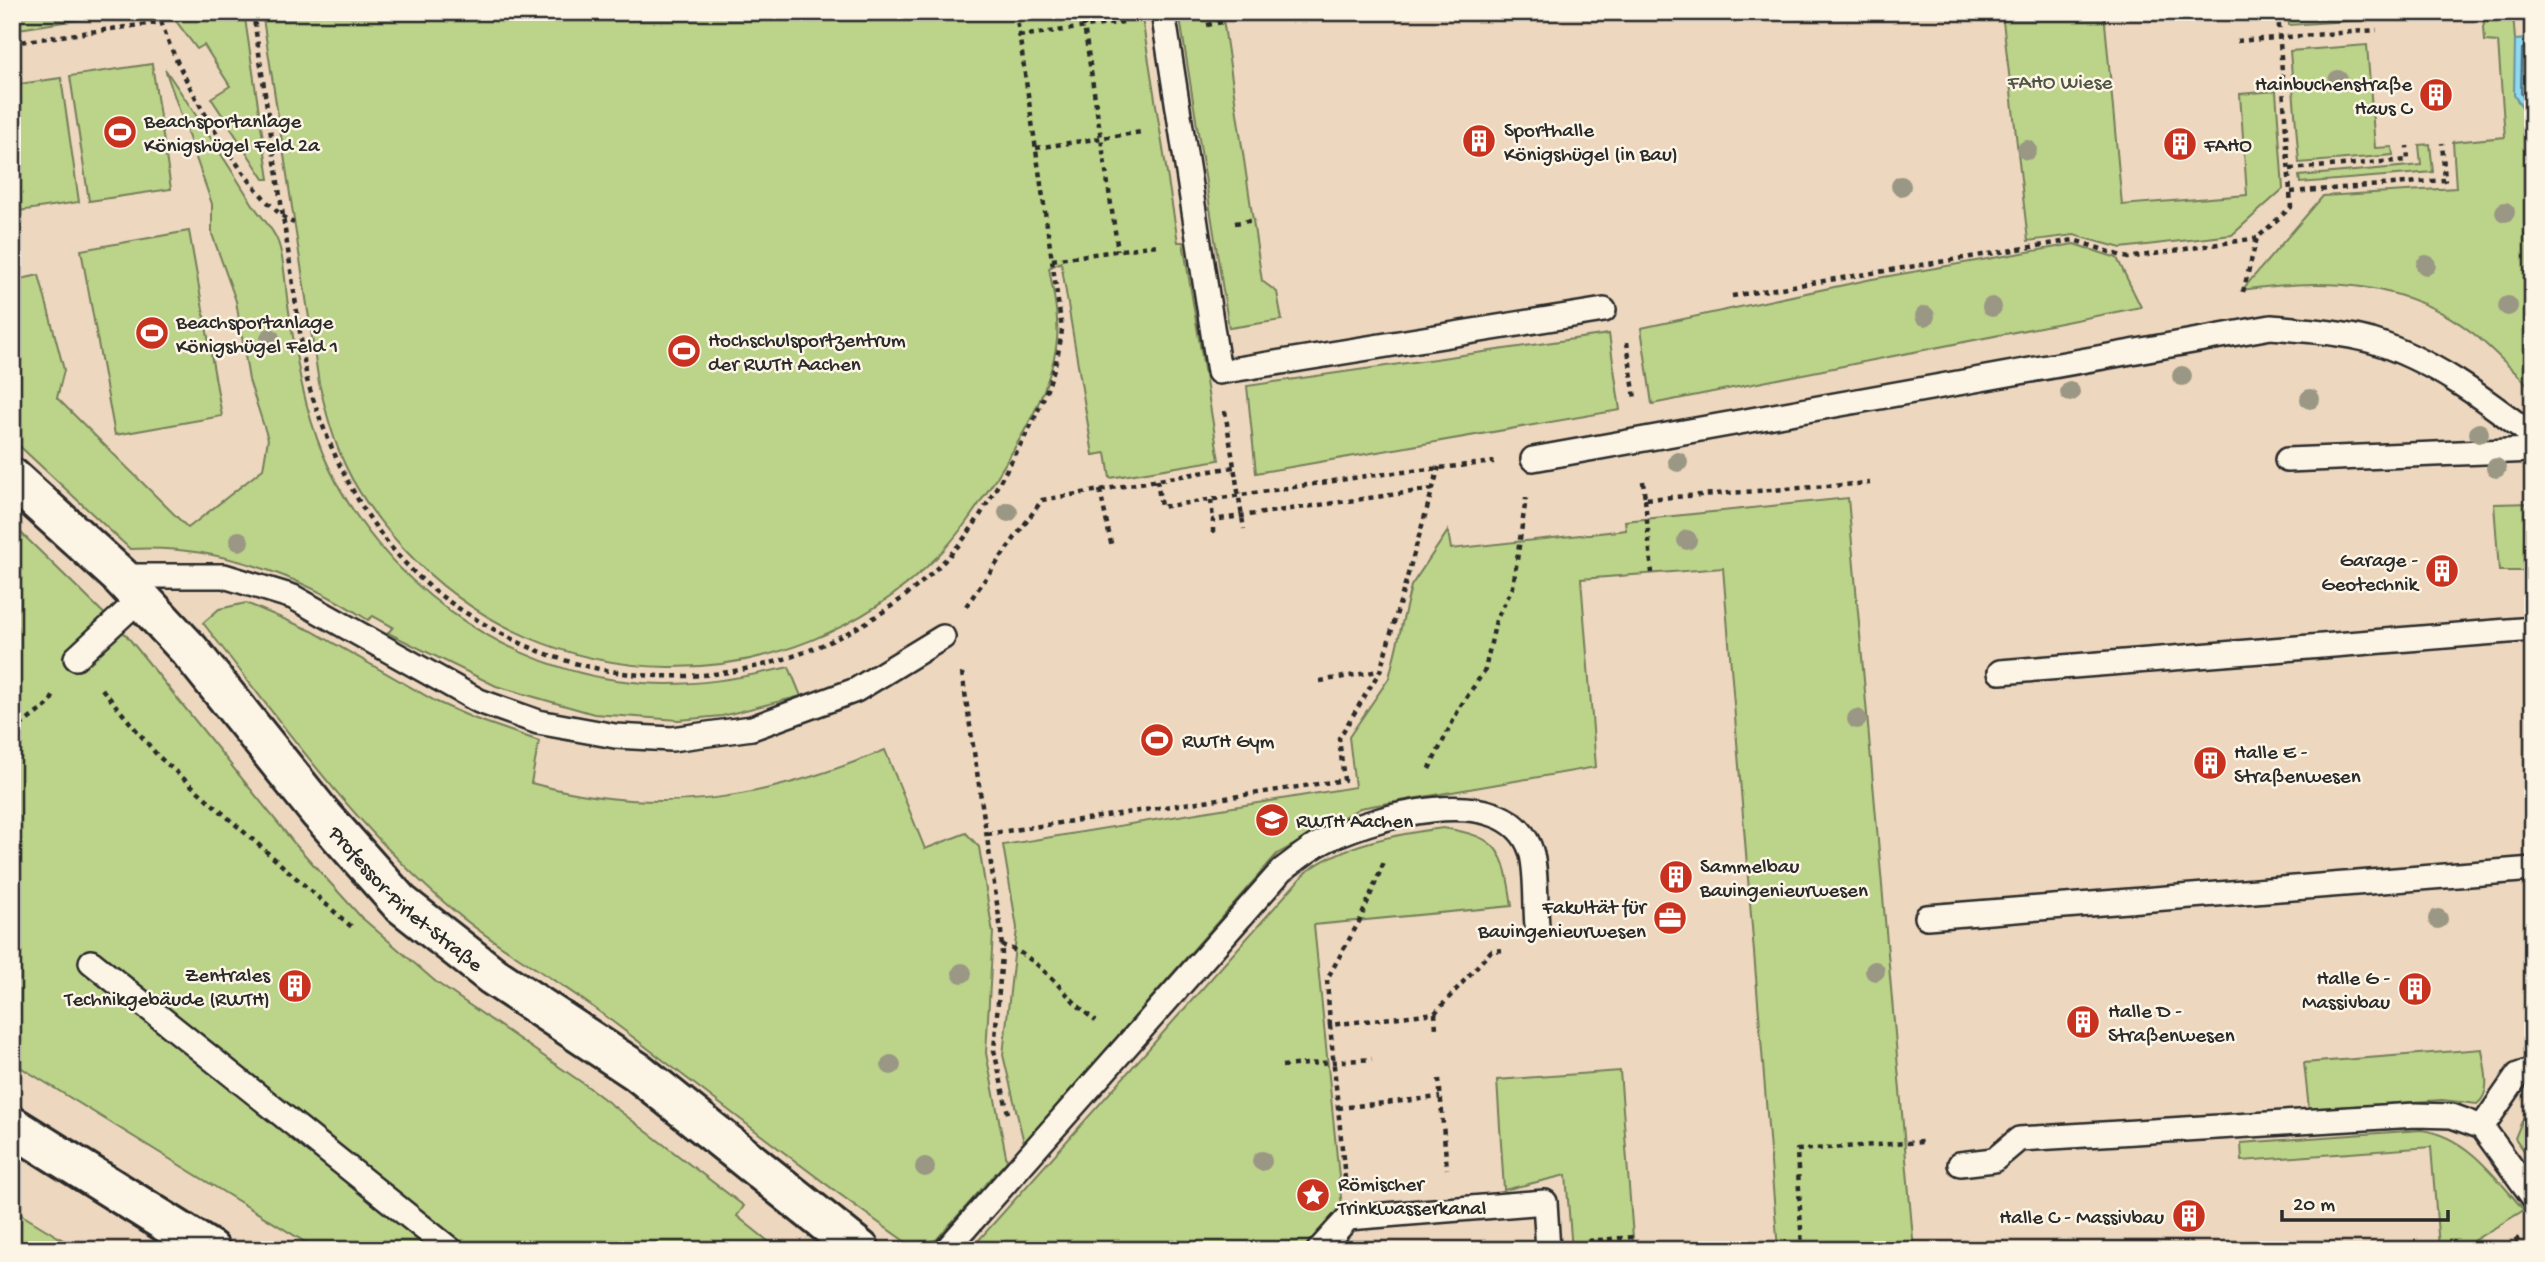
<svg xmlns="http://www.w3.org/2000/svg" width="2545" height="1262" viewBox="0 0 2545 1262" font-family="'Gochi Hand',sans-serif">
<rect width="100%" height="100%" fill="#f5e7d3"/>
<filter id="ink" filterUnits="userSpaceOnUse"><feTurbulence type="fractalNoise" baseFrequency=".0143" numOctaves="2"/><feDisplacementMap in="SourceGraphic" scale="14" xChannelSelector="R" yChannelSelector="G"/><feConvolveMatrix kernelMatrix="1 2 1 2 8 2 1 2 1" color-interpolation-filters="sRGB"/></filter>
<g filter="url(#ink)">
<path fill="#edd7be" d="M 12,12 L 2533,12 L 2533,376 L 2526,383 L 2533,390 L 2533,1250 L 12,1250 Z"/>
<g fill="#bcd38a" stroke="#747f5a" stroke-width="2">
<path d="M 12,12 L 127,12 L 12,30 Z"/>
<path d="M 175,12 L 244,12 L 269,179 L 264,179 L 211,98 L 230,86 L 204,45 L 197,49 L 176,21 Z"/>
<path d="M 262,12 L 1141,12 L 1178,242 L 1183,242 L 1219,460 L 1110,478 L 1106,453 L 1093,455 L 1061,262 L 1049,268 C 1053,291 1059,316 1057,340 C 1052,388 1022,437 997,477 C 979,504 960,534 937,557 C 788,706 547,704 404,549 C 382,525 360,497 346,467 C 333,440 326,412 319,383 Z"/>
<path d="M 1179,12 L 1222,12 L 1262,281 L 1277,292 L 1282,320 L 1229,328 Z"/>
<path d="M 2002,12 L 2104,12 L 2122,205 L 2247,195 L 2240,94 L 2276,91 L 2283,189 L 2232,235 L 2121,248 L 2074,235 L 2028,241 Z"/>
<path d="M 2288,12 L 2361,12 L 2362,20 L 2289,25 Z"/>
<path d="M 2483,12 L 2513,12 L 2515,40 L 2533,39 L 2533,390 C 2513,371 2495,351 2474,334 C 2406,280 2323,278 2242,290 L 2323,196 L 2456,188 L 2453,142 L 2505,137 L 2498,42 L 2485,41 Z"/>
<path d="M 2367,45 L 2375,148 L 2392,147 L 2393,155 L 2299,163 L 2290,51 Z"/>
<path d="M 152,64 L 171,189 L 89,201 L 70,76 Z"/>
<path d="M 165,69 C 195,113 224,158 252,203 C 259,215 274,229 278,242 C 285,261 285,285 288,305 C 296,356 303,406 323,454 C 376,580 506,674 643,683 C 693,687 741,678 789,667 L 801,696 L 722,716 L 679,720 L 594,714 L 496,686 L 388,633 L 393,627 L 373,616 L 368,620 C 300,575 213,544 130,549 L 12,439 L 12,281 L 39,275 L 64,370 L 57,398 L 188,528 L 263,469 L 268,439 L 249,380 L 236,301 L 212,234 L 212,204 Z"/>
<path d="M 61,78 L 79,202 L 12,212 L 12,85 Z"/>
<path d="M 2430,144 L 2433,172 L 2300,183 L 2299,176 L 2421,165 L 2419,145 Z"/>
<path d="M 189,231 L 222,416 L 115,435 L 81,250 Z"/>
<path d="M 2074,244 L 2117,258 L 2141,307 L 1652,404 L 1641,328 L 1872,279 Z"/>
<path d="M 1609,334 L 1620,410 L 1256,473 L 1247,386 Z"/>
<path d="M 1848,498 L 1914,1250 L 1778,1250 L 1723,568 L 1581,579 L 1596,767 L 1360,808 L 1277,854 L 1024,1143 L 1003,1055 L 1017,928 L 1003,845 L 1355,787 L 1349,737 L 1389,678 L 1411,586 L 1448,531 L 1451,549 L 1626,530 L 1625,521 Z"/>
<path d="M 2533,503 L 2533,571 L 2499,571 L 2494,504 Z"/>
<path d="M 12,524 L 127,636 L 294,843 L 361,917 L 436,982 L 587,1086 L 744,1206 L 737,1216 L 779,1250 L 318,1250 L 12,1062 Z"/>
<path d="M 246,603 L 312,631 L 437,702 L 473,718 L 539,741 L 531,783 C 660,818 764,800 885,750 L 925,849 L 966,833 L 979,847 L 993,933 L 986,1053 L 1007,1161 L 936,1240 L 910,1245 C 804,1171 704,1090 601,1013 C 554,977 499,949 453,910 C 356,829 281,722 203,623 L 219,609 Z"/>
<path d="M 1443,828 C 1500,837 1504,850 1512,906 L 1314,925 L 1344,1228 L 1331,1250 L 974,1250 L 977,1242 L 1306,872 C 1343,844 1397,834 1443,828 Z"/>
<path d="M 2482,1049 C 2484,1067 2493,1092 2477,1104 L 2442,1100 L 2309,1109 L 2304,1063 Z"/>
<path d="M 1620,1071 L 1634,1250 L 1572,1250 L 1566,1175 L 1504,1190 L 1497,1080 Z"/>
<path d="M 2533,1114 L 2533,1163 L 2515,1138 L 2524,1116 Z"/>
<path d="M 2421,1130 C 2467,1136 2495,1177 2524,1210 L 2458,1250 L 2402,1250 L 2439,1247 L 2431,1147 L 2242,1161 L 2241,1143 Z"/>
<path d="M 12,1209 L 63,1240 L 57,1250 L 20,1250 L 12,1245 Z"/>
</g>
<path fill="#8fd9f1" stroke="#6793a2" stroke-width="2" d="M 2533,39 L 2533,120 L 2529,119 L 2514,95 L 2515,40 Z"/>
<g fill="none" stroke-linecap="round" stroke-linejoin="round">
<path stroke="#53717a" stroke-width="2" d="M 2533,46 L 2522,49 L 2521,93 L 2533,112"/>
<g stroke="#2b2b2b" stroke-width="28">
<g id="service">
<path d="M 1163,12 L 1219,372 L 1604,310"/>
<path d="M 1533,459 L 2271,327 C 2304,330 2339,332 2372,341 C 2433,360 2483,398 2533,436"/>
<path d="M 2287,460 L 2533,450"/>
<path d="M 120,576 L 224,576 L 293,597 L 479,701 L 538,722 L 615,736 L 672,739 L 752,728 L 856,690 L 943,637"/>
<path d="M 76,658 L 141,598"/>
<path d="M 2000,672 L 2533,629"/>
<path d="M 1927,917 L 2533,869"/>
<path d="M 91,962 L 451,1250"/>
<path d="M 2482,1127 L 2518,1075 L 2533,1070"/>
<path d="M 1960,1164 L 1994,1160 L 2019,1139 L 2416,1115 L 2452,1116 L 2482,1127 L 2533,1197"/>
<path d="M 946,1250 L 1282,870 C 1293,862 1305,852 1317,845 C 1364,818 1507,776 1531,851 C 1537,870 1535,905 1537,926"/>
<path d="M 1319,1250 L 1348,1218 L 1545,1202 L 1548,1250"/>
</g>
</g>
<g stroke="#2b2b2b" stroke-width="44">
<g id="minor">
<path id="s1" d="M 12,478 L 120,576 L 190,651 L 320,813 L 400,903 L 493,976 L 638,1072 L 860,1250"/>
</g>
</g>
<g stroke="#2b2b2b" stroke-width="44">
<path id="tertiary" d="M 12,1126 L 210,1250"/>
</g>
<g stroke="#2b2b2b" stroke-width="4.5" stroke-dasharray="5 5" stroke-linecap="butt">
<path d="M 159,12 C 167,59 252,205 294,223"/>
<path d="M 253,12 L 307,380 C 330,454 363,525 421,579 C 446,602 476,620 506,636 C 658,715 846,674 958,546 C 974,527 987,504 999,483 C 1027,434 1056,386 1062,329 L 1016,12"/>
<path d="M 1082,12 L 1118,251"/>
<path d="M 1207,25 L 1223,22"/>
<path d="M 1019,36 L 1124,22"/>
<path d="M 2237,41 L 2377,30"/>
<path d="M 12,43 L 161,22"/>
<path d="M 1036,148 L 1141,132"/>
<path d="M 2290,169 L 2408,160 L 2407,146"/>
<path d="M 2291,192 L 2445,180 L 2442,143"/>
<path d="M 1235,223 L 1255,220"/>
<path d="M 1052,260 L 1157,245"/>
<path d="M 2243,292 L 2257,238 L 2291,207 L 2278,12"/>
<path d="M 1732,296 L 2074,240 L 2128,258 L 2257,238"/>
<path d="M 1627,342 L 1635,399"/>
<path d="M 1225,411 L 1236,479"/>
<path d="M 1157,480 L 1161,507 L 1367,476 L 1494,462"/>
<path d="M 1643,481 L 1645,499 L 1870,483"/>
<path d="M 1100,490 L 1112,548"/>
<path d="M 1645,499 L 1652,573"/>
<path d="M 1211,500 L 1213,520"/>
<path d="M 1213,533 L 1213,520 L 1433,489"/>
<path d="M 966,606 L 1042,500 L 1234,467"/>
<path d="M 962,673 L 1001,930 L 1002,955 L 994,1050 L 1009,1118"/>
<path d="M 1320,681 L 1379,671"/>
<path d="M 102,689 L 158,756 L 354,929"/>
<path d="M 12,732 L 49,704 L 55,693"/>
<path d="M 1429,769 L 1460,707 L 1485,670 L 1496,620 L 1513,587 L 1526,498"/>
<path d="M 987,834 L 1344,780 L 1339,738 L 1380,671 L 1439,467"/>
<path d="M 1001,945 C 1042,956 1063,997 1096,1021"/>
<path d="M 1435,1013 L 1436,1030"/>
<path d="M 1330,1025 L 1327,979 L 1360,920 L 1384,862"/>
<path d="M 1439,1079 L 1447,1169"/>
<path d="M 1338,1108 L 1440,1097"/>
<path d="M 1345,1179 L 1330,1025 L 1435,1013 L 1491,951 L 1506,950"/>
<path d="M 1588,1241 L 1633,1237"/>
<path d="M 1802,1250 L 1797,1150 L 1923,1142"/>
<path d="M 2497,1250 L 2523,1236"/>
</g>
<use href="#service" stroke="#fcf5e5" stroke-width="23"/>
<use href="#minor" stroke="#fcf5e5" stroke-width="38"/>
<use href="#tertiary" stroke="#fcf5e5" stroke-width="38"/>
<g stroke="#2b2b2b" stroke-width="4.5" stroke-dasharray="5 5" stroke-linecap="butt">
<path d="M 1236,479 L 1244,529"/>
<path d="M 1282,1066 L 1372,1059"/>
</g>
</g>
<g fill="#9a9784">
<circle cx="2338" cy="80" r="10"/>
<circle cx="2027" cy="150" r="10"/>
<circle cx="1901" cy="186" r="10"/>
<circle cx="2505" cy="212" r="10"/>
<circle cx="2426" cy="265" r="10"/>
<circle cx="2508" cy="306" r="10"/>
<circle cx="1992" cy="307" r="10"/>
<circle cx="1925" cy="316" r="10"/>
<circle cx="270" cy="338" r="10"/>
<circle cx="2182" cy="376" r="10"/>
<circle cx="2070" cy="392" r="10"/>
<circle cx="2310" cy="399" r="10"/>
<circle cx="2479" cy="433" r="10"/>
<circle cx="1678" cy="462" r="10"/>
<circle cx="2496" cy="468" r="10"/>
<circle cx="1008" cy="512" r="10"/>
<circle cx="1687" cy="540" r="10"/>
<circle cx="239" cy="541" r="10"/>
<circle cx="1857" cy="719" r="10"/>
<circle cx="2438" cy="919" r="10"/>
<circle cx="1875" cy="971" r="10"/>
<circle cx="962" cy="973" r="10"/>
<circle cx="891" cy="1065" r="10"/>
<circle cx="1262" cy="1161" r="10"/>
<circle cx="925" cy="1167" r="10"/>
</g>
</g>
<defs>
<g id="building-disc" transform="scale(1.75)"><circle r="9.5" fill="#c8321e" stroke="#fcf5e5"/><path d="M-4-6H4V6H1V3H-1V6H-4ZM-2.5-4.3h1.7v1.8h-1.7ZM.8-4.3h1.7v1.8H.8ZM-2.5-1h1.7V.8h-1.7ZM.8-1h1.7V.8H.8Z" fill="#fff"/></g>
<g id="stadium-disc" transform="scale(1.75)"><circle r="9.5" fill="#c8321e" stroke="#fcf5e5"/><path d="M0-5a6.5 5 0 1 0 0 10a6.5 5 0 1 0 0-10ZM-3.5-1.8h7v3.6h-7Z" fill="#fff"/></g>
<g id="university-disc" transform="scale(1.75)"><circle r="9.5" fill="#c8321e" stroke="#fcf5e5"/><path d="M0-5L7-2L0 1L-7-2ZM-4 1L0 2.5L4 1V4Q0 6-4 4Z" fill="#fff"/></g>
<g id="office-disc" transform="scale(1.75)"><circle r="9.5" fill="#c8321e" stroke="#fcf5e5"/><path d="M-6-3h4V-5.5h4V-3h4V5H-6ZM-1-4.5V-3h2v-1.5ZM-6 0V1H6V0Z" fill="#fff"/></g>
<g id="sight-disc" transform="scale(1.75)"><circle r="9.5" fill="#c8321e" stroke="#fcf5e5"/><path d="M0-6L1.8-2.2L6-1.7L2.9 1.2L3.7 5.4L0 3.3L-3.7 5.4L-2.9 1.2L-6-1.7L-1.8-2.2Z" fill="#fff"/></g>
</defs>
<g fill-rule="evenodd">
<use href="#building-disc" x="2436" y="95"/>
<use href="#stadium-disc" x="120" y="132"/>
<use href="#building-disc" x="1479" y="141"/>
<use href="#building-disc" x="2180" y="144"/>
<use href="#stadium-disc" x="152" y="333"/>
<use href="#stadium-disc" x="684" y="351"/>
<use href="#building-disc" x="2442" y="571"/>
<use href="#stadium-disc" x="1157" y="740"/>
<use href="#building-disc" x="2210" y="763"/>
<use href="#university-disc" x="1272" y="820"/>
<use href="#building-disc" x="1676" y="877"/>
<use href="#office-disc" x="1670" y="918"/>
<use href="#building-disc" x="295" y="986"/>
<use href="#building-disc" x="2415" y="989"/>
<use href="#building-disc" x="2083" y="1022"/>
<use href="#sight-disc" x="1313" y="1195"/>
<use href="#building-disc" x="2189" y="1216"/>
</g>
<g text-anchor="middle" stroke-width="5" stroke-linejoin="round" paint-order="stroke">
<g font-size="21" fill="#4f5543" stroke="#fcf5e5">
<text x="2060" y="88">FAHO Wiese</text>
</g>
<g font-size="21" fill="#2b2b2b" stroke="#fcf5e5" text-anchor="start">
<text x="2412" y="90" text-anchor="end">Hainbuchenstraße<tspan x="2412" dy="24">Haus C</tspan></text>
<text x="144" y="127">Beachsportanlage<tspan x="144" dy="24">Königshügel Feld 2a</tspan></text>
<text x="1504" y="136">Sporthalle<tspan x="1504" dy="24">Königshügel (in Bau)</tspan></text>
<text x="2204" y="151">FAHO</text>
<text x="176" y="328">Beachsportanlage<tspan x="176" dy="24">Königshügel Feld 1</tspan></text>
<text x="708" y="346">Hochschulsportzentrum<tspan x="708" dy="24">der RWTH Aachen</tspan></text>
<text x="2418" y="566" text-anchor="end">Garage -<tspan x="2418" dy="24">Geotechnik</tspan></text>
<text x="1182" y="747">RWTH Gym</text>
<text x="2234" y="758">Halle E -<tspan x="2234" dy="24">Straßenwesen</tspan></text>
<text x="1296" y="827">RWTH Aachen</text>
<text x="1700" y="872">Sammelbau<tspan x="1700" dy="24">Bauingenieurwesen</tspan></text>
<text x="1646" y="913" text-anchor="end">Fakultät für<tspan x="1646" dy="24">Bauingenieurwesen</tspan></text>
<text x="270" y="981" text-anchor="end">Zentrales<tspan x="270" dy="24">Technikgebäude (RWTH)</tspan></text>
<text x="2390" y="984" text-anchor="end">Halle G -<tspan x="2390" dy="24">Massivbau</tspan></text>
<text x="2108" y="1017">Halle D -<tspan x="2108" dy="24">Straßenwesen</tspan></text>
<text x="1338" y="1190">Römischer<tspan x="1338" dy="24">Trinkwasserkanal</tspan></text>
<text x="2164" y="1223" text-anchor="end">Halle C - Massivbau</text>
</g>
<g font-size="21" fill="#2b2b2b" stroke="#fcf5e5">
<text dy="7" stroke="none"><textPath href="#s1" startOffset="578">Professor-Pirlet-Straße</textPath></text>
</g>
</g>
<rect width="2545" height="1262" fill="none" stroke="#fcf5e5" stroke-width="42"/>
<rect x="21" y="21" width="2503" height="1220" fill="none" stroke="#2b2b2b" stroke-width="2.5" filter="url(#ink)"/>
<path d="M2282 1210v10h166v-10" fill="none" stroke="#2b2b2b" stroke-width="3.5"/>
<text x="2293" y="1210" font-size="21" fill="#2b2b2b" stroke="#fcf5e5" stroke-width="5" paint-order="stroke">20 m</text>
</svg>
